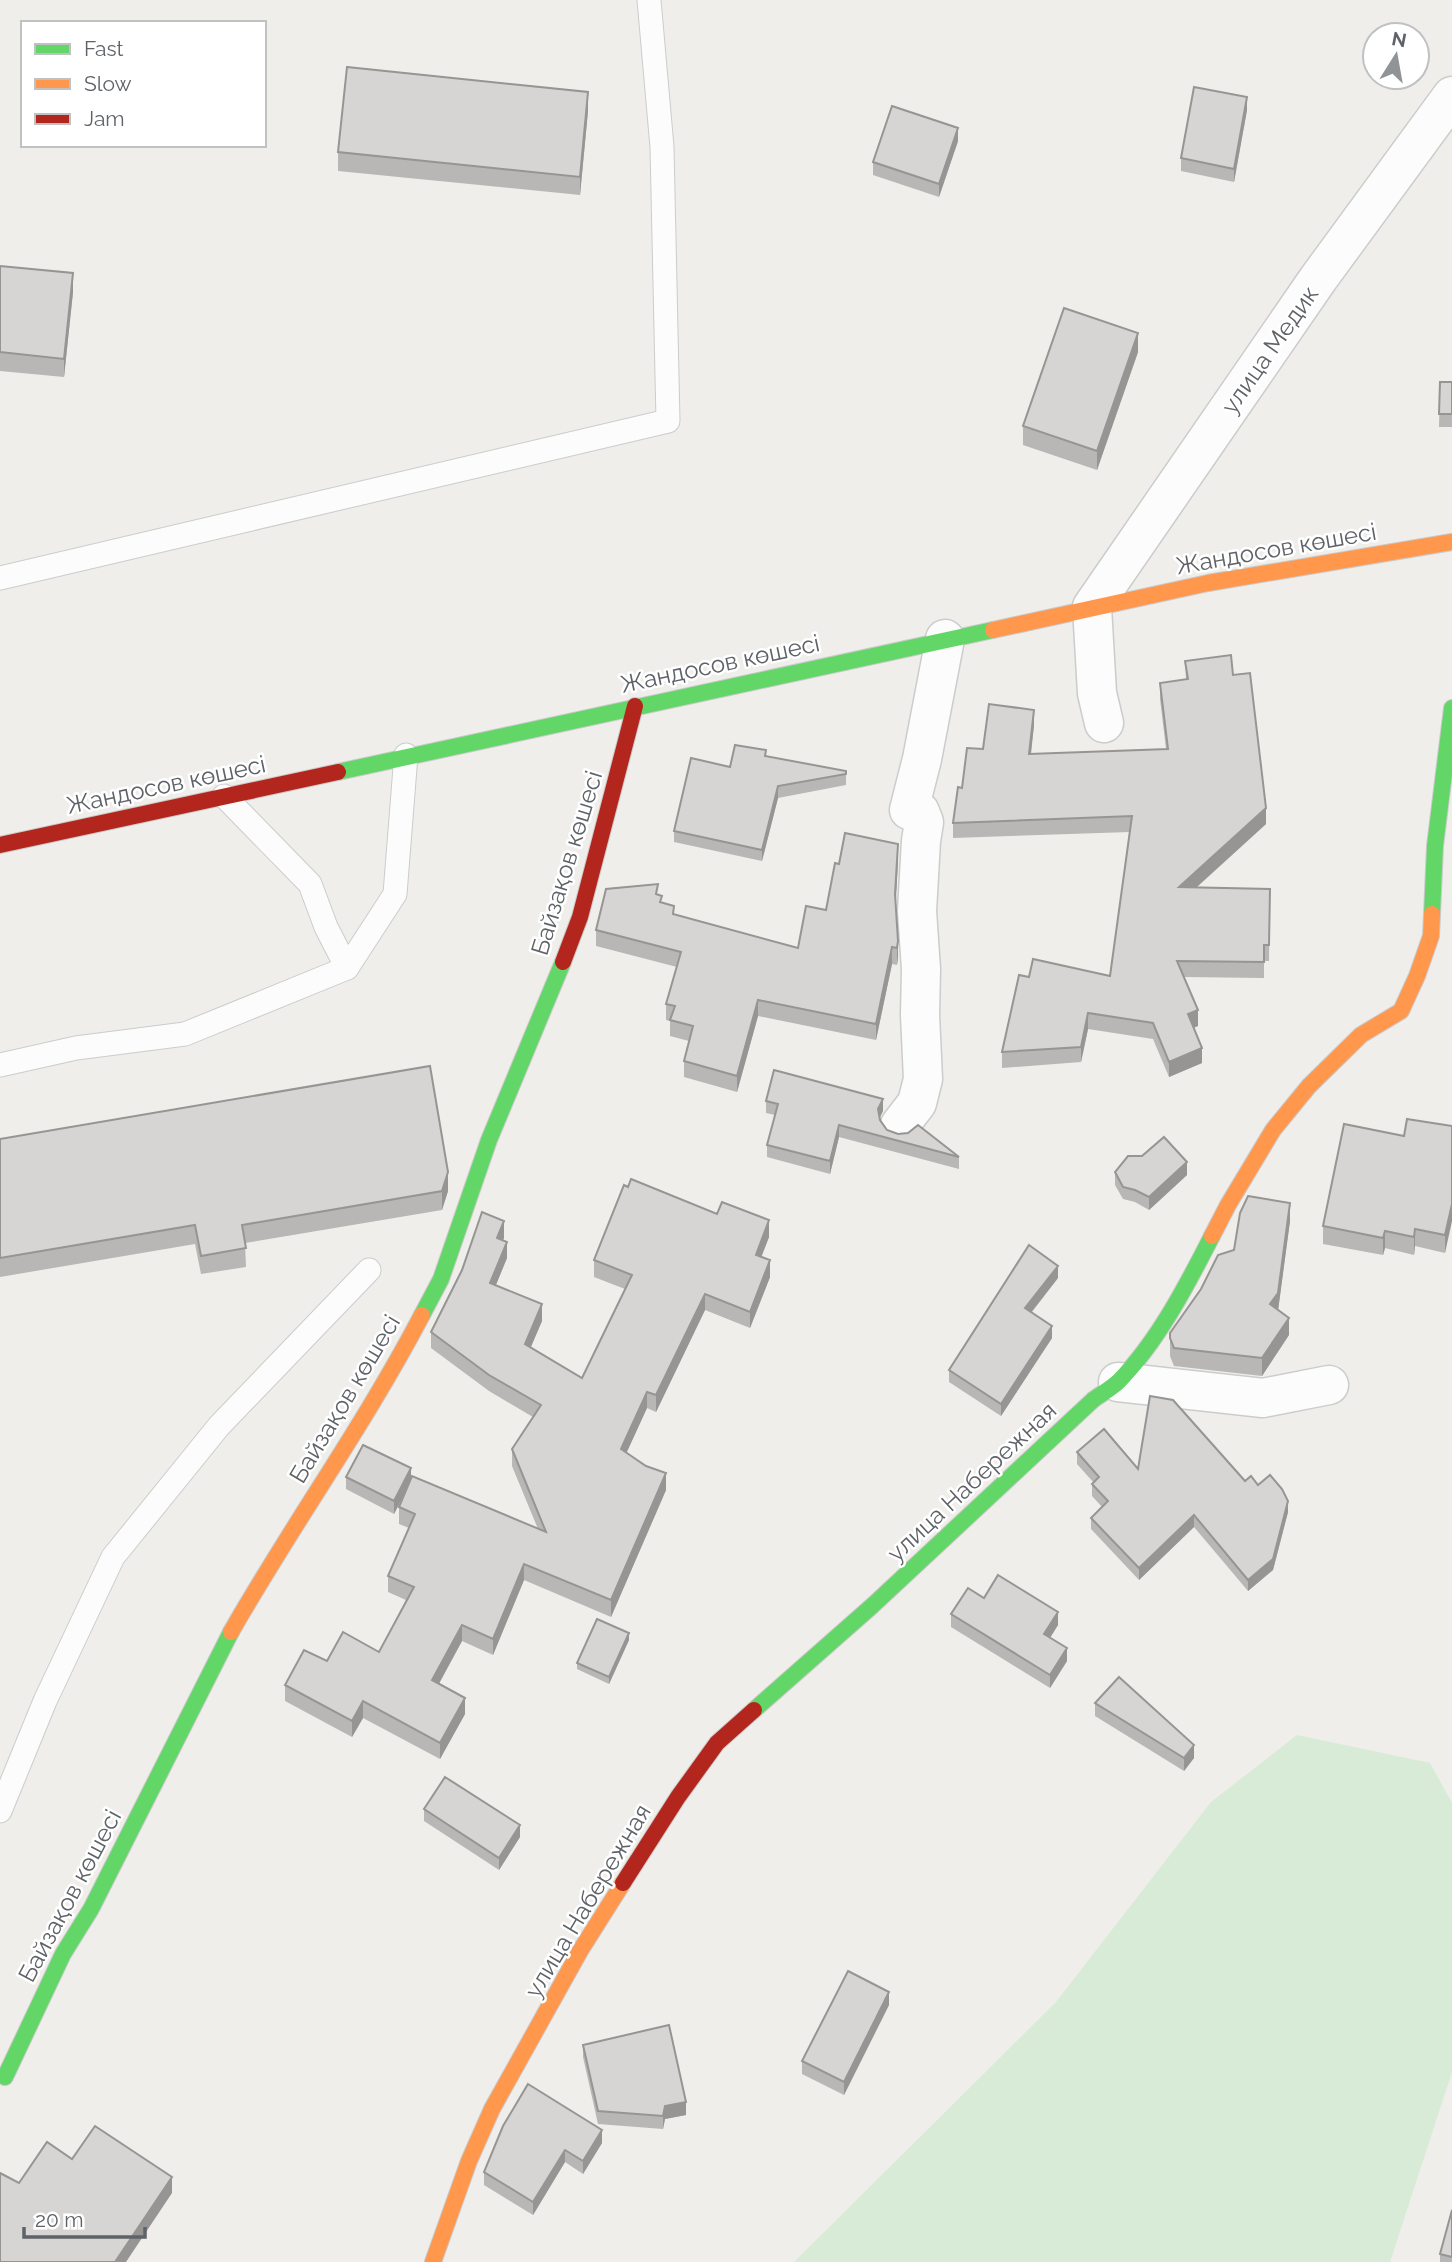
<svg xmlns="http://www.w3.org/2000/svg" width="1452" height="2262" viewBox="0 0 1452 2262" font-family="Raleway,sans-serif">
<rect width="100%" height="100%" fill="#efeeea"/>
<path fill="#d8ebd6" d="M 1297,1735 L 1430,1763 L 1452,1803 L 1452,2072 L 1390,2262 L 794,2262 L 1056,2002 L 1211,1802 Z"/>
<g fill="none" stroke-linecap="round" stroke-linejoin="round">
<g stroke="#cbcccc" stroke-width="25">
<g id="lane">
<path d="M 0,578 L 668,421 L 662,147 L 649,0"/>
<path d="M 224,796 L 310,884 L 326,927 L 347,968"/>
<path d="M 0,1065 L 76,1048 L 185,1034 L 347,968 L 395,894 L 406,755"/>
<path d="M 0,1811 L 45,1701 L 113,1557 L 219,1426 L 369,1270"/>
</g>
</g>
<g stroke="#cbcccc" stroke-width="41">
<g id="street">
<path d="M 1104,723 L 1097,693 L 1092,607 L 1318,279 L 1452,96"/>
<path d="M 900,1125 L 917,1103 L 923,1079 L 920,1015 L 921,969 L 917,911 L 921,841 L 924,822 L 920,812 L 909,810 L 922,759 L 945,639"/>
<path d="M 1118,1382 L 1263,1398 L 1329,1385"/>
</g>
</g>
<g stroke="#cacacb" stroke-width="18">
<g id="fast">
<path d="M 338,772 L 993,630"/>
<path d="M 1432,914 L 1435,846 L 1452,708"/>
<path d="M 422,1315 L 441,1279 L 489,1140 L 563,962"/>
<path d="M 754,1710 L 872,1606 L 1093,1400 C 1101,1394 1112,1388 1119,1381 C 1158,1341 1187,1285 1212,1236"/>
<path d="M 5,2077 L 63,1954 L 91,1909 L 231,1632"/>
</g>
</g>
<g stroke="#cacacb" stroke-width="18">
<g id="slow">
<path d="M 993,630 L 1208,583 L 1452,542"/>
<path d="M 1212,1236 L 1228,1205 L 1273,1130 L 1309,1086 L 1361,1035 L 1401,1011 L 1417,976 L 1431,936 L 1432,914"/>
<path d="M 231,1632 C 292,1525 365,1424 422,1315"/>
<path d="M 433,2262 L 469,2161 L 492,2109 L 580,1951 L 623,1883"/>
</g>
</g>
<g stroke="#cacacb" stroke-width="18">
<g id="jam">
<path d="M 0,845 L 338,772"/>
<path d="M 563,962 L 580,917 L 635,706"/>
<path d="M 623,1883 L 678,1797 L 717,1743 L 754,1710"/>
</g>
</g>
<use href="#lane" stroke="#fdfcfc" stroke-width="23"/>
<use href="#street" stroke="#fdfcfc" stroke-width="38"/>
<use href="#fast" stroke="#63d668" stroke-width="16"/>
<use href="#slow" stroke="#ff974d" stroke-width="16"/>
<use href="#jam" stroke="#b3261e" stroke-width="16"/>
</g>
<g fill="#b8b7b5">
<path d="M 1247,110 L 1234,182 L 1181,171 L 1181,158 Z"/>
<path d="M 588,111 L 580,195 L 338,171 L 338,152 Z"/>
<path d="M 958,141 L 939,197 L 873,175 L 873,162 Z"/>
<path d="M 0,266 L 73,292 L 64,377 L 0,371 Z"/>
<path d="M 1138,352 L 1097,470 L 1023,445 L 1023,426 Z"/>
<path d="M 1440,382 L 1452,382 L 1452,427 L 1439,427 Z"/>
<path d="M 1185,661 L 1233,675 L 1266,824 L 1196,888 L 1270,889 L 1269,961 L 1264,961 L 1264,978 L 1184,977 L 1198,1026 L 1193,1028 L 1202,1063 L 1169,1077 L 1153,1039 L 1088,1029 L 1081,1062 L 1002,1068 L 1002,1052 L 1029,977 L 1110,976 L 1130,832 L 953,838 L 953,823 L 962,788 L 983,749 L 1034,725 L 1031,754 L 1166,749 L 1160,699 L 1160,683 L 1186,680 Z"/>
<path d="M 766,756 L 846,771 L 846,785 L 778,798 L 762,861 L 674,842 L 674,831 L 730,767 Z"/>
<path d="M 898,860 L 896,901 L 898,957 L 897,965 L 892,964 L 876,1040 L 758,1016 L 737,1092 L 684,1077 L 684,1061 L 689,1041 L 670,1036 L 670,1021 L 666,1020 L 666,1004 L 677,967 L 596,946 L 596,930 L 658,895 L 662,903 L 674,914 L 798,948 L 826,910 L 839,864 Z"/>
<path d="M 766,1101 L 883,1111 L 879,1119 L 887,1130 L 959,1157 L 959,1169 L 839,1137 L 830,1174 L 767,1157 L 767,1145 L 775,1115 L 766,1113 Z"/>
<path d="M 1452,1126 L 1445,1253 L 1415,1246 L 1414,1255 L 1385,1248 L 1383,1255 L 1323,1244 L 1323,1226 L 1404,1136 Z"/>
<path d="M 0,1139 L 448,1191 L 442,1210 L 245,1243 L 246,1267 L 201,1274 L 195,1244 L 0,1277 Z"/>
<path d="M 1115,1172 L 1187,1175 L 1149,1210 L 1135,1202 L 1123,1199 L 1115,1185 Z"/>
<path d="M 1290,1221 L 1278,1310 L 1289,1335 L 1262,1376 L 1174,1366 L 1170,1356 L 1170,1333 L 1234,1250 Z"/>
<path d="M 769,1237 L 761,1257 L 770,1277 L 750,1328 L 705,1310 L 656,1412 L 647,1408 L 626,1453 L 666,1490 L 611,1617 L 524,1580 L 493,1655 L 462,1641 L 439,1684 L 465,1714 L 440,1759 L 363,1718 L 352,1737 L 285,1701 L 285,1685 L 327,1661 L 379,1652 L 406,1600 L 388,1592 L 388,1576 L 409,1528 L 399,1524 L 399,1507 L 410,1483 L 394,1514 L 346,1489 L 346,1477 L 411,1480 L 538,1529 L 512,1466 L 512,1449 L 533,1417 L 489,1391 L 431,1348 L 431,1332 L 504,1238 L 503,1240 L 507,1258 L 496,1285 L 542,1321 L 530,1348 L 582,1378 L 625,1289 L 594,1277 L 594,1260 Z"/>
<path d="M 1058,1278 L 1032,1312 L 1052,1338 L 1001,1416 L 949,1382 L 949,1370 Z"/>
<path d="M 1077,1452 L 1138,1469 L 1245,1481 L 1258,1485 L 1288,1512 L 1273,1570 L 1248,1591 L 1194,1527 L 1139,1580 L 1091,1529 L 1091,1518 L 1102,1507 L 1092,1496 L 1092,1484 L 1094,1483 L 1077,1464 Z"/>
<path d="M 984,1598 L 1058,1625 L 1050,1638 L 1067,1661 L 1050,1688 L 951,1627 L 951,1614 Z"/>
<path d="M 629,1640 L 609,1684 L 577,1669 L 577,1663 Z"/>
<path d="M 1095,1703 L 1194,1758 L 1184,1771 L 1095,1716 Z"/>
<path d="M 424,1809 L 520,1837 L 499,1870 L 424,1821 Z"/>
<path d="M 889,2005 L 844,2095 L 802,2074 L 802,2061 Z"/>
<path d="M 583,2045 L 686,2115 L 665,2119 L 663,2129 L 598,2124 L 583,2057 Z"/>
<path d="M 528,2084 L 602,2143 L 583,2174 L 565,2162 L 533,2215 L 484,2185 L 484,2172 Z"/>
<path d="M 1452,2210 L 1452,2262 L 1440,2262 L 1440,2254 Z"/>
</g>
<g fill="#969594">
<path d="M 588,92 L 588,111 L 580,195 L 580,177 Z"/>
<path d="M 1247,97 L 1247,110 L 1234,182 L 1234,169 Z"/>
<path d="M 958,128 L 958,141 L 939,197 L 939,184 Z"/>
<path d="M 73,273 L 73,292 L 64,377 L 64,359 Z"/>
<path d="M 1138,333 L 1138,352 L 1097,470 L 1097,451 Z"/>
<path d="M 1034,710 L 1034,725 L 1029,770 L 1029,754 Z"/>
<path d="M 778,786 L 778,798 L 762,861 L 762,850 Z"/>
<path d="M 1266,808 L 1266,824 L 1179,903 L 1179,887 Z"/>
<path d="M 898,844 L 898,860 L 895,910 L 895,894 Z"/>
<path d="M 898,941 L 898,957 L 897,965 L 897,948 Z"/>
<path d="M 892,947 L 892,964 L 876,1040 L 876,1024 Z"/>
<path d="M 758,1000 L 758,1016 L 737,1092 L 737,1076 Z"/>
<path d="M 1198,1010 L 1198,1026 L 1188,1030 L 1188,1014 Z"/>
<path d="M 1088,1013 L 1088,1029 L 1081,1062 L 1081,1047 Z"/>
<path d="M 1202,1048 L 1202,1063 L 1169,1077 L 1169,1062 Z"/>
<path d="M 883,1099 L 883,1111 L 878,1121 L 878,1109 Z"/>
<path d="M 839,1125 L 839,1137 L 830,1174 L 830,1161 Z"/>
<path d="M 1187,1162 L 1187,1175 L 1149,1210 L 1149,1197 Z"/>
<path d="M 448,1172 L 448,1191 L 442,1210 L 442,1191 Z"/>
<path d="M 1290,1203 L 1290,1221 L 1278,1311 L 1270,1304 Z"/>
<path d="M 1452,1204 L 1452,1221 L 1445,1253 L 1445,1235 Z"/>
<path d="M 769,1220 L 769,1237 L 756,1271 L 756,1255 Z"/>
<path d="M 504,1221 L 504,1238 L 497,1254 L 497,1238 Z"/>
<path d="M 1415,1229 L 1415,1246 L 1414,1255 L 1414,1237 Z"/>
<path d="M 1385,1231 L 1385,1248 L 1383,1255 L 1383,1238 Z"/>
<path d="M 507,1242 L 507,1258 L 490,1299 L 490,1283 Z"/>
<path d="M 770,1260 L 770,1277 L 750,1328 L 750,1312 Z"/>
<path d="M 1058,1266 L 1058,1278 L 1025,1320 L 1025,1308 Z"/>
<path d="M 705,1294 L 705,1310 L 656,1412 L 656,1395 Z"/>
<path d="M 542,1304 L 542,1321 L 525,1361 L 525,1344 Z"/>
<path d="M 1289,1318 L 1289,1335 L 1262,1376 L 1262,1358 Z"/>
<path d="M 1052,1326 L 1052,1338 L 1001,1416 L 1001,1404 Z"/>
<path d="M 647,1392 L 647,1408 L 621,1465 L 621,1449 Z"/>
<path d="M 411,1468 L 411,1481 L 394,1514 L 394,1501 Z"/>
<path d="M 666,1473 L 666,1490 L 611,1617 L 611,1600 Z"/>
<path d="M 1288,1501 L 1288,1512 L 1273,1570 L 1248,1591 L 1248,1580 Z"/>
<path d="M 1194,1515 L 1194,1527 L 1139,1580 L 1139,1568 Z"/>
<path d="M 524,1564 L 524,1580 L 493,1655 L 493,1639 Z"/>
<path d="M 1058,1612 L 1058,1625 L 1044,1647 L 1044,1634 Z"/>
<path d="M 462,1625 L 462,1641 L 432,1696 L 432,1680 Z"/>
<path d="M 629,1633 L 629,1640 L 609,1684 L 609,1677 Z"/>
<path d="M 1067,1648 L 1067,1661 L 1050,1688 L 1050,1675 Z"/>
<path d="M 465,1698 L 465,1714 L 440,1759 L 440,1743 Z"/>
<path d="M 363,1701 L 363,1718 L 352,1737 L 352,1721 Z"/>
<path d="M 1194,1745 L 1194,1758 L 1184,1771 L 1184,1758 Z"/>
<path d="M 520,1825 L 520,1837 L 499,1870 L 499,1858 Z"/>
<path d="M 889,1992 L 889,2005 L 844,2095 L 844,2082 Z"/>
<path d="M 686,2102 L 686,2115 L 665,2119 L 663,2129 L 663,2116 L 665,2106 Z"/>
<path d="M 602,2130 L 602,2143 L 583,2174 L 583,2161 Z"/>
<path d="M 565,2150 L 565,2162 L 533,2215 L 533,2202 Z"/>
<path d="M 172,2177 L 172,2193 L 126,2262 L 115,2262 Z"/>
</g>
<g fill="#d6d5d3" stroke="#969594" stroke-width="2">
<path d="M 347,67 L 588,92 L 580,177 L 338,152 Z"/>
<path d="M 1194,87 L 1247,97 L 1234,169 L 1181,158 Z"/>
<path d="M 892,106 L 958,128 L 939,184 L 873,162 Z"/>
<path d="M 0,266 L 73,273 L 64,359 L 0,352 Z"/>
<path d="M 1064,308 L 1138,333 L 1097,451 L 1023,426 Z"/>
<path d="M 1440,382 L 1452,382 L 1452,414 L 1439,414 Z"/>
<path d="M 1231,655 L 1233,675 L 1250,673 L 1266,808 L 1179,887 L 1270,889 L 1269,945 L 1264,945 L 1264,962 L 1177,961 L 1198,1010 L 1188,1014 L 1202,1048 L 1169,1062 L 1153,1023 L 1088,1013 L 1081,1047 L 1002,1052 L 1019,975 L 1029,977 L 1033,959 L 1110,976 L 1132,816 L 953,823 L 958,787 L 962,788 L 967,748 L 983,749 L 989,704 L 1034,710 L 1029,754 L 1168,749 L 1160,683 L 1188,679 L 1185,661 Z"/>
<path d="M 735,745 L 766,750 L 765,756 L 846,771 L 846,774 L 778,786 L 762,850 L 674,831 L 691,758 L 730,767 Z"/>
<path d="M 845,833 L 898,844 L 895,894 L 898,941 L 897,948 L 892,947 L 876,1024 L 758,1000 L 737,1076 L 684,1061 L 693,1026 L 670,1020 L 675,1006 L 666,1004 L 681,952 L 596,930 L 606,889 L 658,884 L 656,894 L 662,896 L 660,902 L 674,906 L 673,914 L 798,948 L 806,906 L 826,910 L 835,863 L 839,864 Z"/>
<path d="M 430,1066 L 448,1172 L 442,1191 L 242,1225 L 246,1248 L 201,1256 L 195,1225 L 0,1258 L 0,1139 Z"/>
<path d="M 774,1070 L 883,1099 L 878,1109 L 880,1120 L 887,1130 L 898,1134 L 908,1133 L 918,1125 L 959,1157 L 839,1125 L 830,1161 L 767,1145 L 778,1104 L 766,1101 Z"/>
<path d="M 1407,1119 L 1452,1126 L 1452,1204 L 1445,1235 L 1415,1229 L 1414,1237 L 1385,1231 L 1383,1238 L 1323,1226 L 1344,1124 L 1404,1136 Z"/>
<path d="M 1164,1137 L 1187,1162 L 1149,1197 L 1135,1190 L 1123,1187 L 1115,1172 L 1128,1156 L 1142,1156 Z"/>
<path d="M 631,1179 L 717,1214 L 722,1202 L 769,1220 L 756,1255 L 770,1260 L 750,1312 L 705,1294 L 656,1395 L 647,1392 L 621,1449 L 646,1466 L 666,1473 L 611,1600 L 524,1564 L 493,1639 L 462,1625 L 432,1680 L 465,1698 L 440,1743 L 363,1701 L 352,1721 L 285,1685 L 304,1650 L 327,1661 L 343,1632 L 379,1652 L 414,1587 L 388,1576 L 415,1514 L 399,1507 L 412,1476 L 546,1532 L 512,1449 L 541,1405 L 489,1375 L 431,1332 L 462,1270 L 482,1212 L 504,1221 L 497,1238 L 507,1242 L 490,1283 L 542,1304 L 525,1344 L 582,1378 L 632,1275 L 594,1260 L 624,1185 L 628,1187 Z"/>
<path d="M 1248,1196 L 1290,1203 L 1278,1293 L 1270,1304 L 1289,1318 L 1262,1358 L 1174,1348 L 1170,1338 L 1170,1333 L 1201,1289 L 1218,1255 L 1234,1250 L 1240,1213 Z"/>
<path d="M 1029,1245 L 1058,1266 L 1025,1308 L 1052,1326 L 1001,1404 L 949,1370 Z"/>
<path d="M 1150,1396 L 1173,1400 L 1245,1481 L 1251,1476 L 1258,1485 L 1270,1475 L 1282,1489 L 1288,1501 L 1273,1559 L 1248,1580 L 1194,1515 L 1139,1568 L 1091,1518 L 1108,1501 L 1092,1484 L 1099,1477 L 1077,1452 L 1104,1429 L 1138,1469 Z"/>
<path d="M 363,1445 L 411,1468 L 394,1501 L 346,1477 Z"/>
<path d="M 998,1575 L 1058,1612 L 1044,1634 L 1067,1648 L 1050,1675 L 951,1614 L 968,1588 L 984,1598 Z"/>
<path d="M 597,1619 L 629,1633 L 609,1677 L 577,1663 Z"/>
<path d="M 1119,1677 L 1194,1745 L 1184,1758 L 1095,1703 Z"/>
<path d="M 445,1777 L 520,1825 L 499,1858 L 424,1809 Z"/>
<path d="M 848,1971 L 889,1992 L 844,2082 L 802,2061 Z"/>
<path d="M 669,2025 L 686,2102 L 665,2106 L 663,2116 L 598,2111 L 583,2045 Z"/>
<path d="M 528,2084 L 602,2130 L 583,2161 L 565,2150 L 533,2202 L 484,2172 L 503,2126 Z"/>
<path d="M 95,2126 L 172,2177 L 115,2262 L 0,2262 L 0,2173 L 19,2183 L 47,2142 L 72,2159 Z"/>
<path d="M 1452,2210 L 1452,2257 L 1440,2254 Z"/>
</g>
<g text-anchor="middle" stroke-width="5" stroke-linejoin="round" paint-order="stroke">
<g font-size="24" fill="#5f6368" stroke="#fff">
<text transform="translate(1270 350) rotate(-55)" y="8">улица Медик</text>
<text transform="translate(1276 549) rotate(-10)" y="8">Жандосов көшесі</text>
<text transform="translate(720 664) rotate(-12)" y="8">Жандосов көшесі</text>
<text transform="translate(166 785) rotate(-12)" y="8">Жандосов көшесі</text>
<text transform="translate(567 863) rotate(-73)" y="8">Байзақов көшесі</text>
<text transform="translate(345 1399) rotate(-59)" y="8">Байзақов көшесі</text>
<text transform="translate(972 1482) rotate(-43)" y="8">улица Набережная</text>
<text transform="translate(70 1896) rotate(-62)" y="8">Байзақов көшесі</text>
<text transform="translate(588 1901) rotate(-59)" y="8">улица Набережная</text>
</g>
</g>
<rect x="21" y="21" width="245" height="126" fill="#ffffff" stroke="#bfc1c3" stroke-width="2"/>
<rect x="35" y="44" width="35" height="10" fill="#63d668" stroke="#bfc1c3" stroke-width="2"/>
<text x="84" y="56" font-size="21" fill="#5f6368">Fast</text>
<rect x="35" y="79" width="35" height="10" fill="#ff974d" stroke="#bfc1c3" stroke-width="2"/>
<text x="84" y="91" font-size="21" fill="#5f6368">Slow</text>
<rect x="35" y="114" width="35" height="10" fill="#b3261e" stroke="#bfc1c3" stroke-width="2"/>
<text x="84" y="126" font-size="21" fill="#5f6368">Jam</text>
<g transform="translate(1396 56) rotate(11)"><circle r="33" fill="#ffffff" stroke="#bfc1c3" stroke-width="2"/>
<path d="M0-5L12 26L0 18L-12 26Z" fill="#919496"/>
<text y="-10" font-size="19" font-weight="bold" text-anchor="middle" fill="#5f6368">N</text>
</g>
<path d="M24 2227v10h121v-10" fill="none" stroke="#5f6368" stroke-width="3.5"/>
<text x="35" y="2227" font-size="21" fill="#5f6368" stroke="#ffffff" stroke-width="5" paint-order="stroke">20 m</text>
</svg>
